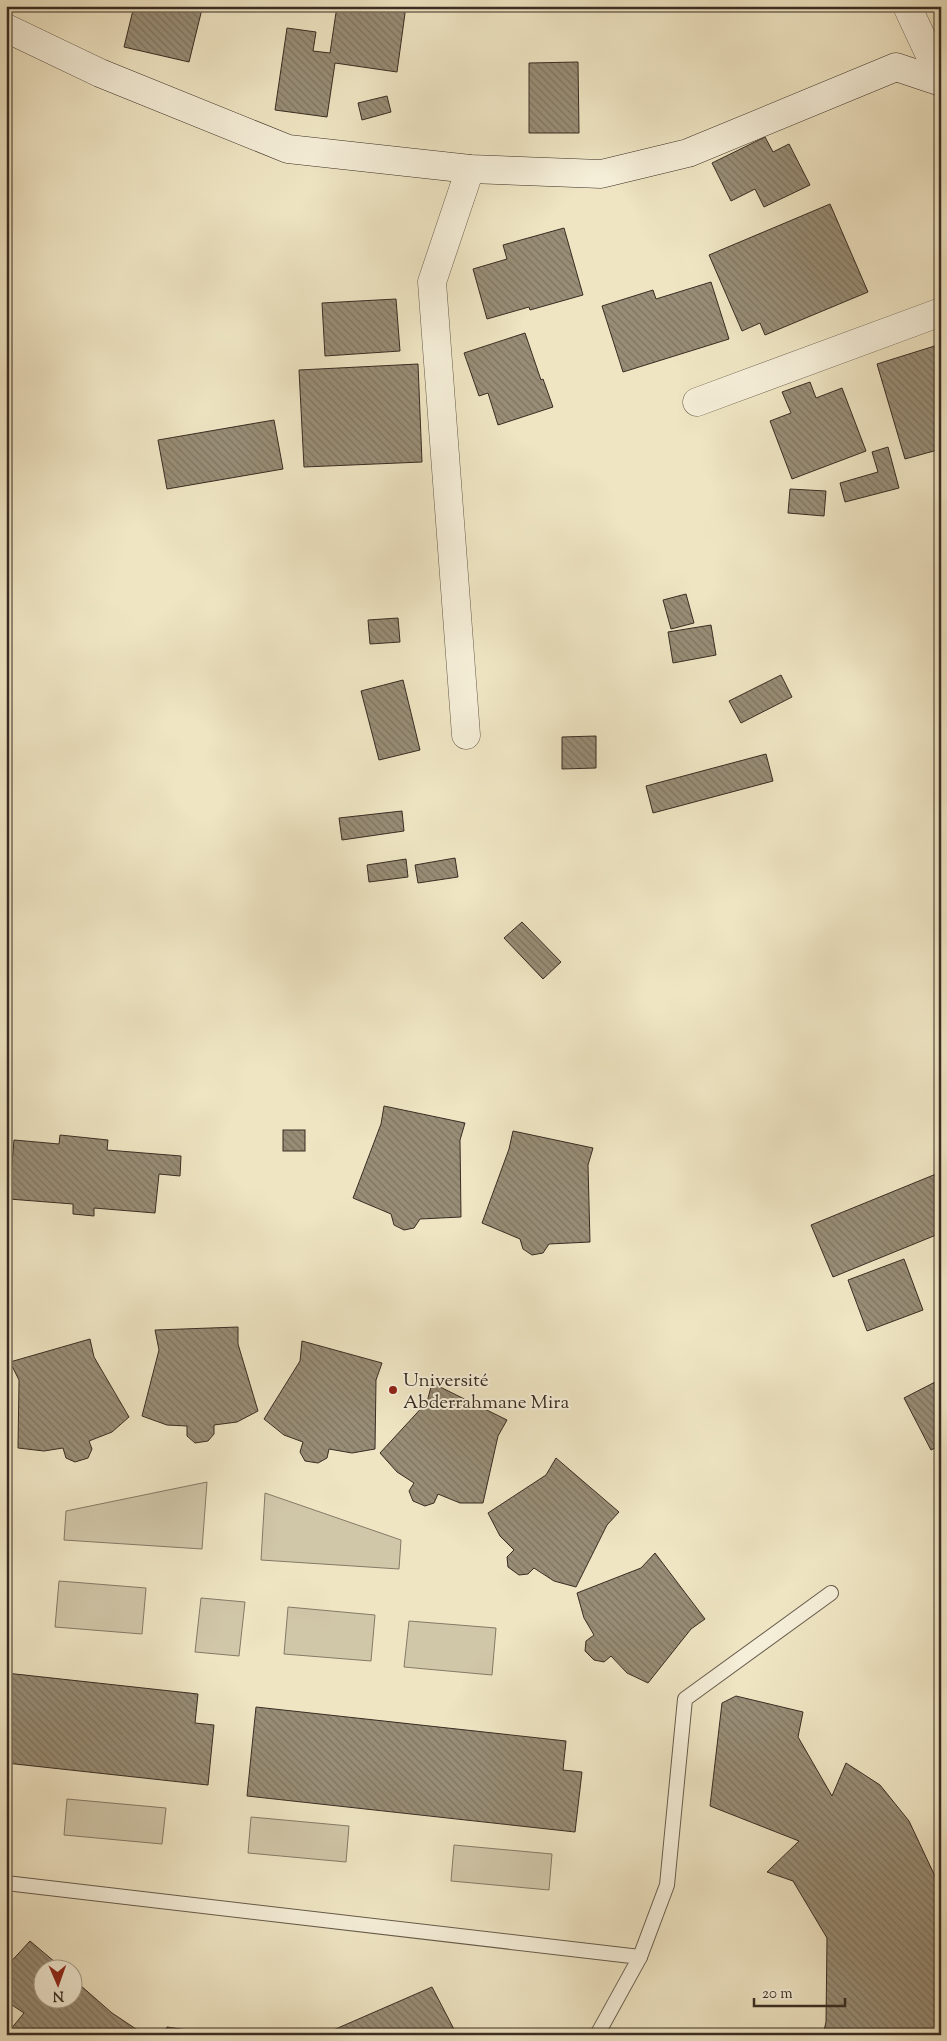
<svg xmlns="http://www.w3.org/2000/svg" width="947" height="2041" viewBox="0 0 947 2041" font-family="'Sorts Mill Goudy',serif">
<defs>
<pattern id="building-back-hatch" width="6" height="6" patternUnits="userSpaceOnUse" patternTransform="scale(1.25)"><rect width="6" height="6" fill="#988d76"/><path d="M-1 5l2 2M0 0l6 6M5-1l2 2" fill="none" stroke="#7d7460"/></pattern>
</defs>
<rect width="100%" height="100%" fill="#efe5c3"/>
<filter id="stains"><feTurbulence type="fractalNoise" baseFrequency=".004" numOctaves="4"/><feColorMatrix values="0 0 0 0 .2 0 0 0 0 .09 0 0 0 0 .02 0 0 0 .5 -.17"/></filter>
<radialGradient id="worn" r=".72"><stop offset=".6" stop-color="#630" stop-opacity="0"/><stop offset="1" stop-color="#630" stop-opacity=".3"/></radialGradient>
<g fill="#d0c6a8" stroke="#847a66">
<path d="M 207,1482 L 202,1549 L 64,1540 L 66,1511 Z"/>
<path d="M 265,1493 L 401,1540 L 399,1569 L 261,1560 Z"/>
<path d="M 59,1581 L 146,1588 L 142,1634 L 55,1627 Z"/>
<path d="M 201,1598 L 245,1602 L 239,1656 L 195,1652 Z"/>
<path d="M 288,1607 L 375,1615 L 371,1661 L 284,1654 Z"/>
<path d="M 409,1621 L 496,1628 L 492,1675 L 404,1667 Z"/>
<path d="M 67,1799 L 166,1808 L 162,1844 L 64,1835 Z"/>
<path d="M 251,1817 L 349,1826 L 346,1862 L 248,1853 Z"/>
<path d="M 454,1845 L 552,1854 L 549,1890 L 451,1881 Z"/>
</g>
<g fill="url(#building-back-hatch)" stroke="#392d23">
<path d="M 134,6 L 191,6 L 202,9 L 189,62 L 124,47 Z"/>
<path d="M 337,6 L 406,6 L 397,72 L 335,63 L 327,117 L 275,110 L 287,28 L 316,32 L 313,51 L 330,53 Z"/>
<path d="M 578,62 L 579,133 L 529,133 L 529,63 Z"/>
<path d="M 387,96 L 391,112 L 362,120 L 358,103 Z"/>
<path d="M 765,137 L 773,152 L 789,144 L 810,185 L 764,207 L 755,189 L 731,201 L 712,163 Z"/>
<path d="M 830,204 L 868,292 L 765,335 L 760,323 L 742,331 L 709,255 Z"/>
<path d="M 564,228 L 583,295 L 530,310 L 529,307 L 487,319 L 473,269 L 507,259 L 503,245 Z"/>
<path d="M 711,282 L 729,339 L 623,372 L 602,306 L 653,290 L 656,299 Z"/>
<path d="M 396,299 L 400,351 L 325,356 L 322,303 Z"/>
<path d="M 525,333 L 541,380 L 543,379 L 553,407 L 498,425 L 488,393 L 479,396 L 464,353 Z"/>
<path d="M 941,344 L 941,449 L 905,459 L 877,364 Z"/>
<path d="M 418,364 L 422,462 L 304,467 L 299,370 Z"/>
<path d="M 810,382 L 816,398 L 842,388 L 866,451 L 792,479 L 770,421 L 791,413 L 782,392 Z"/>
<path d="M 274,420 L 283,469 L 167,489 L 158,440 Z"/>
<path d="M 888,447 L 899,488 L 845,502 L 840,483 L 878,472 L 872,452 Z"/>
<path d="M 790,489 L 826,491 L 824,516 L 788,513 Z"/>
<path d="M 686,594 L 694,623 L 671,629 L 663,600 Z"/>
<path d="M 398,618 L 400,642 L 370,644 L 368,620 Z"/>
<path d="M 711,625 L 716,655 L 673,663 L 668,632 Z"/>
<path d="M 781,675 L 792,697 L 741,723 L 729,701 Z"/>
<path d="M 403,680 L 420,750 L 379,760 L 361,691 Z"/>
<path d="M 596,736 L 596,768 L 562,769 L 562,737 Z"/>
<path d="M 766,754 L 773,781 L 653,813 L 646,786 Z"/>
<path d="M 402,811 L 404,831 L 342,840 L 339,818 Z"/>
<path d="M 455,858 L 458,877 L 418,883 L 415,865 Z"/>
<path d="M 406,859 L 408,877 L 369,882 L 367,865 Z"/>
<path d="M 522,922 L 561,962 L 543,979 L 504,938 Z"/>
<path d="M 384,1106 L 465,1123 L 460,1140 L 461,1217 L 420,1219 L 414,1228 L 404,1230 L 394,1225 L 391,1214 L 353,1198 L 381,1124 Z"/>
<rect x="283" y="1130" width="22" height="21"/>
<path d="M 513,1131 L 593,1148 L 588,1165 L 590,1242 L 549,1244 L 543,1253 L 532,1255 L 523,1249 L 520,1239 L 482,1223 L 509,1149 Z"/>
<path d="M 60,1135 L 108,1140 L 107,1150 L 181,1156 L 180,1176 L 159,1174 L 155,1213 L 94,1208 L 94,1216 L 73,1214 L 73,1204 L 9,1199 L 14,1140 L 59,1144 Z"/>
<path d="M 941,1172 L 941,1233 L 833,1277 L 811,1225 Z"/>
<path d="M 904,1259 L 923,1310 L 867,1331 L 848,1280 Z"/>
<path d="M 238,1327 L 238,1344 L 258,1411 L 237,1422 L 214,1425 L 214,1434 L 208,1441 L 195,1443 L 187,1436 L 187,1426 L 167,1425 L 142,1416 L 159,1350 L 155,1330 Z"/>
<path d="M 90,1339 L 94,1357 L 129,1417 L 112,1432 L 89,1441 L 92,1449 L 88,1458 L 75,1462 L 66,1458 L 63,1448 L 44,1451 L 18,1448 L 19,1380 L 10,1362 Z"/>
<path d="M 302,1341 L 382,1363 L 376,1380 L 375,1449 L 352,1453 L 329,1449 L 327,1458 L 318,1463 L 305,1461 L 300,1452 L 303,1442 L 284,1435 L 264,1419 L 300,1361 Z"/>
<path d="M 941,1379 L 941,1445 L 931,1450 L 904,1398 Z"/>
<path d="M 432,1383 L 507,1420 L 498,1436 L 483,1503 L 460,1503 L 438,1494 L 434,1503 L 425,1506 L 413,1501 L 409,1491 L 414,1483 L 397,1472 L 380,1453 L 427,1402 Z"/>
<path d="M 556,1458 L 619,1512 L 607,1525 L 576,1587 L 554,1581 L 534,1568 L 528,1574 L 519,1575 L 508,1567 L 507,1557 L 514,1550 L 500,1536 L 488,1513 L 546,1475 Z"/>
<path d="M 655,1553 L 705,1619 L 691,1629 L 648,1683 L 627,1673 L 611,1656 L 604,1662 L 594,1660 L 585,1651 L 586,1641 L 594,1635 L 584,1618 L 577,1593 L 641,1568 Z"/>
<path d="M 6,1673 L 198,1694 L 195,1723 L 214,1725 L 208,1785 L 6,1763 Z"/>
<path d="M 736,1696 L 803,1712 L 798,1737 L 832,1796 L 846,1763 L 880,1785 L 909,1821 L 941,1889 L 941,2035 L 823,2035 L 826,2022 L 827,1938 L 793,1881 L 767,1872 L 799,1841 L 710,1806 L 722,1703 Z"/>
<path d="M 256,1707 L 566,1741 L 563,1770 L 582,1772 L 575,1832 L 247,1796 Z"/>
<path d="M 30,1941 L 62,1968 L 42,1968 L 42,1998 L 72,1998 L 72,1978 L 112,2013 L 145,2035 L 6,2035 L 24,2013 L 6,2001 L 6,1967 Z"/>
<path d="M 432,1987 L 457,2035 L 333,2035 L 331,2031 Z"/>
<path d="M 167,2027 L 222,2035 L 163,2035 Z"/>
</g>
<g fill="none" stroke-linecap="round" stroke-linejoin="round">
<g stroke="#665b4b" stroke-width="16">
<g id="lane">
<path d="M 6,1883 L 640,1957 L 597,2035"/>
<path d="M 640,1957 L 667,1885 L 685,1699 L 831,1593"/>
</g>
</g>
<g stroke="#665b4b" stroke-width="29">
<g id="street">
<path d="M 907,6 L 941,79"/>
<path d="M 697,402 L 941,312"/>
<path d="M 466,735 L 432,282 L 470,169"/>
</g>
</g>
<g stroke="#392d23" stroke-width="29">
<path id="secondary" d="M 6,28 L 100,73 L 288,149 L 470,169 L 601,174 L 688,153 L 896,67 L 941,82"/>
</g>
<use href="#lane" stroke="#f5eed8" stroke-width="14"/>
<use href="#street" stroke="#f5eed8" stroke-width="28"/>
<use href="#secondary" stroke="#f5eed8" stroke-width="28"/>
</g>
<circle fill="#8f2418" stroke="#f5eed8" stroke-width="2" cx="393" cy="1390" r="5"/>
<g text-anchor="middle" stroke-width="4" stroke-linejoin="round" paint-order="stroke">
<g font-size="19" fill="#392d23" stroke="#f5eed8" text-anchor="start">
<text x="403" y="1386">Université<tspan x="403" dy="22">Abderrahmane Mira</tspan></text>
</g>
</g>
<rect width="947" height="2041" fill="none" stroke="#efe5c3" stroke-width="25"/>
<rect x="8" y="8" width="932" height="2026" fill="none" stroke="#392d23" stroke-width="2.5"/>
<rect x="12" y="12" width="922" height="2016" fill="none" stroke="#392d23"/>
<g transform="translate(58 1984) rotate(178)"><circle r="24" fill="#f5eed8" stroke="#aaa190"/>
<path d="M0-4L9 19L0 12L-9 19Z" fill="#8f2418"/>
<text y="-8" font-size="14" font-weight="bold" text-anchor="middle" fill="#392d23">N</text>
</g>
<path d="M754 1998v8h91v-8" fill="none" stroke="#392d23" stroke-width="2.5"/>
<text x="762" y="1998" font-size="15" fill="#392d23" stroke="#f5eed8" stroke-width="4" paint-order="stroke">20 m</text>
<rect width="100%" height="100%" filter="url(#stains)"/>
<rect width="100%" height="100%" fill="url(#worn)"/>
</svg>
